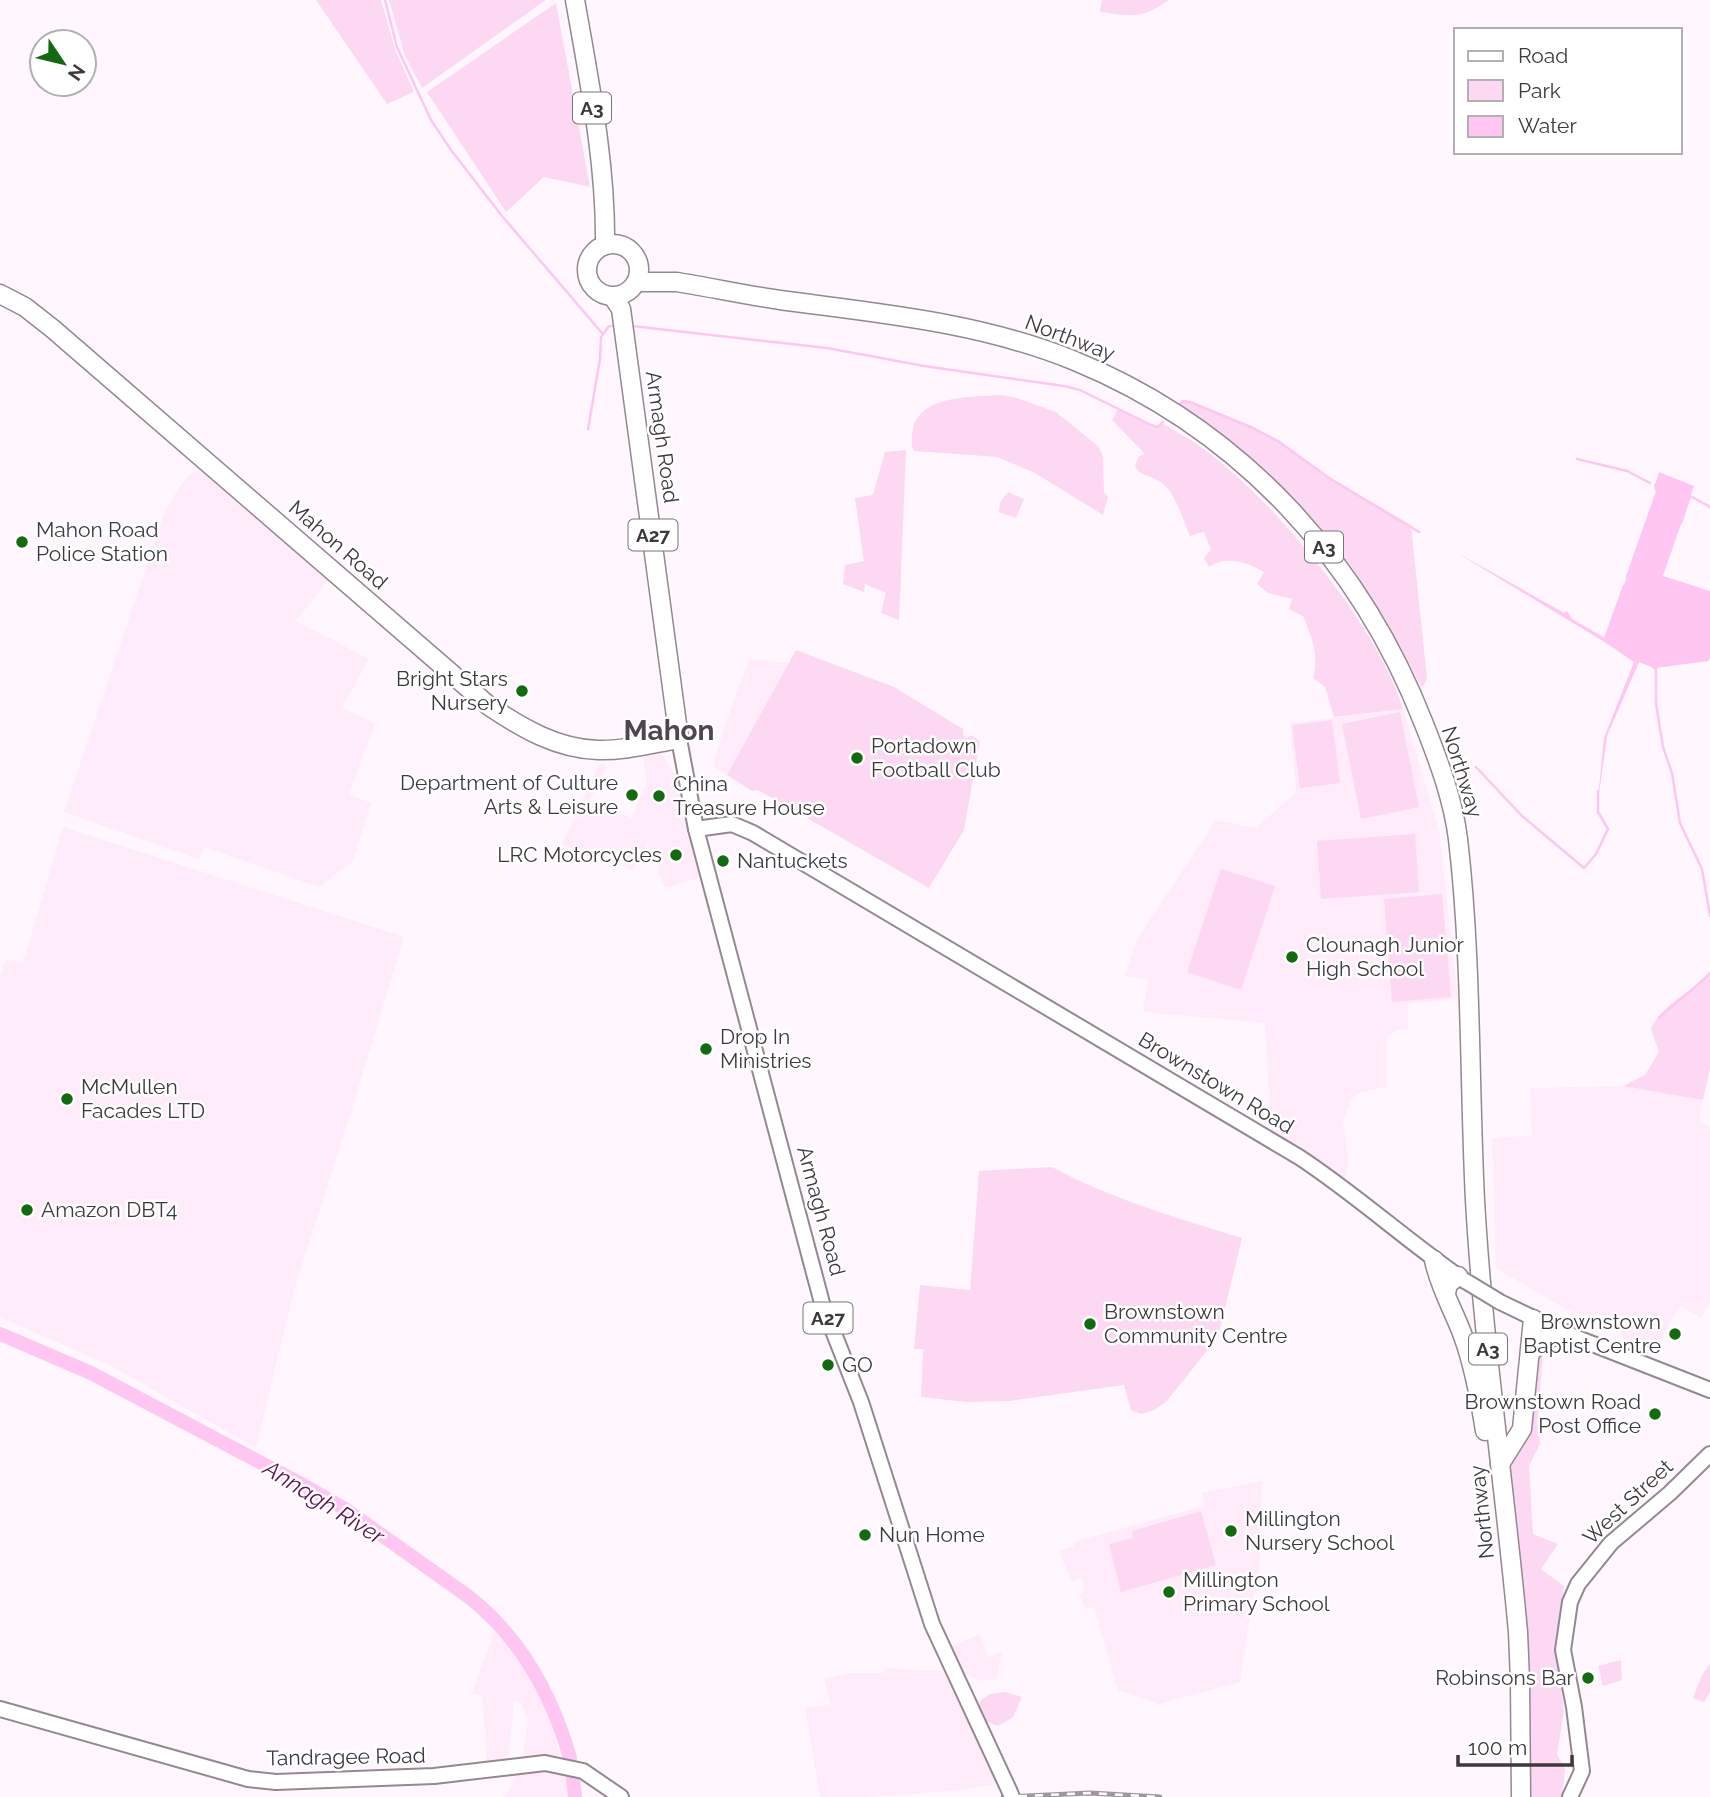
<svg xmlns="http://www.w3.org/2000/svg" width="1710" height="1797" viewBox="0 0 1710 1797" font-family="Raleway,sans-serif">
<rect width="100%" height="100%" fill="#fff7fd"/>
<g fill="#ffebfa">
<path d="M 198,470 L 203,470 L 329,579 L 296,621 L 369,659 L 342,708 L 375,723 L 349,794 L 371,803 L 353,861 L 319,887 L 204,847 L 199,859 L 64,812 L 165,511 L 180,486 L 189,475 Z"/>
<path d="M 749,659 L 789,663 L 727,775 L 713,766 L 725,725 Z"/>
<path d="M 1403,709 L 1439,830 L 1458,999 L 1408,1004 L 1408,1029 L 1399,1030 L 1387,1036 L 1387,1087 L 1361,1092 L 1351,1099 L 1343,1120 L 1349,1161 L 1344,1183 L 1271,1135 L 1265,1023 L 1143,1012 L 1148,980 L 1125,976 L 1137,939 L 1216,820 L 1256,828 L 1296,792 L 1290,723 Z"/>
<path d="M 660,751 L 677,777 L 699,878 L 665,888 L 648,844 L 633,871 L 590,852 L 585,856 L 562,844 L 600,763 L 607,766 L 590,800 L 632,818 L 647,781 L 642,752 Z"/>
<path d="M 63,827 L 404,937 L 351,1112 L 294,1290 L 256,1448 L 111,1366 L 0,1317 L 0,976 L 6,959 L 23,963 Z"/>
<path d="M 1623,1086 L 1703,1100 L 1699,1119 L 1710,1127 L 1710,1303 L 1701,1317 L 1680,1306 L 1651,1355 L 1625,1341 L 1615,1323 L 1599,1314 L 1581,1314 L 1567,1310 L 1496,1268 L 1492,1139 L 1532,1135 L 1530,1088 Z"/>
<path d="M 1262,1481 L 1259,1582 L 1253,1598 L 1240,1682 L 1159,1704 L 1118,1690 L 1094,1607 L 1085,1609 L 1079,1594 L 1085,1591 L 1081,1578 L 1072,1581 L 1059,1551 L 1074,1546 L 1073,1542 L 1204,1506 L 1202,1493 Z"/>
<path d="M 494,1632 L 511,1645 L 535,1683 L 548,1714 L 560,1757 L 549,1755 L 523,1759 L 528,1719 L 522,1705 L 514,1700 L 508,1761 L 487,1762 L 482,1695 L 472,1694 Z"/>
<path d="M 980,1634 L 988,1657 L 1002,1652 L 997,1679 L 981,1681 L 961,1672 L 950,1647 Z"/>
<path d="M 885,1668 L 944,1671 L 997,1784 L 962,1790 L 870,1797 L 820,1797 L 805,1708 L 831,1704 L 824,1679 L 848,1673 L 884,1673 Z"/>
<path d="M 547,1770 L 571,1777 L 570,1797 L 503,1797 L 510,1788 L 518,1771 Z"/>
</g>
<g fill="#fcd8f3">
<path d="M 316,0 L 381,0 L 396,52 L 414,92 L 387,104 Z"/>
<path d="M 389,0 L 546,0 L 422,88 L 405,56 Z"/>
<path d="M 1102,0 L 1169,0 C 1140,20 1133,16 1100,12 Z"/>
<path d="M 556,3 L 590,187 L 544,177 L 506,212 L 427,92 Z"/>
<path d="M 1000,395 L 1014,397 L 1056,412 L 1099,447 L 1103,457 L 1104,492 L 1108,497 L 1103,515 L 1035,473 L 997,457 L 914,451 C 910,444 912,437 913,429 C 920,395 972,397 1000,395 Z"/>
<path d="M 1183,401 L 1190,402 L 1253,428 L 1278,441 L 1329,478 L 1411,525 L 1427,679 L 1422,688 C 1375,594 1313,507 1229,441 C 1214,429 1196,420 1180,409 Z"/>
<path d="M 1118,409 L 1158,427 L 1162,423 C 1174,431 1187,437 1198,445 C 1214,456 1230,470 1244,483 C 1299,534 1382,637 1403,709 L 1334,717 L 1325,687 L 1313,678 C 1319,654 1312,638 1303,616 L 1289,609 L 1292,599 L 1268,593 L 1257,584 L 1264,572 C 1247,562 1226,555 1209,567 L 1204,558 L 1211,550 L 1204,532 L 1190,536 C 1182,517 1176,492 1159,481 C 1149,475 1141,476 1135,467 L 1138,457 L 1145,454 L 1112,420 Z"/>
<path d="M 906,450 L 900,599 L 899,620 L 881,613 L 886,593 L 865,584 L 864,592 L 843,584 L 845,565 L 864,561 L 855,498 L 873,495 L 885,452 Z"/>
<path d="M 1008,492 L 1024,499 L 1016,518 L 999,512 L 1000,502 Z"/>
<path d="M 796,650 L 894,687 L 963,729 L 963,735 L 967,738 L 971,735 L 980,741 L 964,830 L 929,888 L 758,790 L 752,791 L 727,775 Z"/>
<path d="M 1400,712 L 1419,807 L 1361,819 L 1342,724 Z"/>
<path d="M 1332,720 L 1340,783 L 1300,788 L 1292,725 Z"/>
<path d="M 1415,834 L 1419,892 L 1321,899 L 1317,841 Z"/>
<path d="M 1221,869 L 1275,886 L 1241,990 L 1187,972 Z"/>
<path d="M 1442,894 L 1451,997 L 1392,1002 L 1384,899 Z"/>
<path d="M 1710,973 L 1710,1068 L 1703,1100 L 1623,1086 L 1645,1075 L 1659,1052 L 1651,1029 C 1659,1007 1693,991 1710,973 Z"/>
<path d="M 1052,1167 C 1111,1199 1178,1218 1242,1238 L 1218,1337 L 1166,1402 L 1154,1410 L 1141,1414 L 1131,1410 L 1124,1385 L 1009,1401 L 967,1402 L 921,1397 L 923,1349 L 914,1349 L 920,1285 L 970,1290 L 979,1171 Z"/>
<path d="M 1543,1353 L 1538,1417 L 1540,1444 L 1529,1466 L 1533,1534 L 1558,1544 L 1541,1569 L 1564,1586 L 1555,1648 L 1564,1711 L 1557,1754 L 1565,1769 L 1562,1797 L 1528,1797 L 1509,1462 L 1536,1360 Z"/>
<path d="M 1201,1511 L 1216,1565 L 1121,1592 L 1109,1544 L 1133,1538 L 1132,1531 Z"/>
<path d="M 1621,1660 L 1622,1680 L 1603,1686 L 1598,1666 Z"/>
<path d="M 1710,1664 L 1710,1692 L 1704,1702 L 1693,1698 L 1702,1675 Z"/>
<path d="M 1005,1692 L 1022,1697 L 1013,1717 L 998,1726 L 983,1720 L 979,1710 L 980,1701 L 990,1694 Z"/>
</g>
<path fill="#fec6f0" d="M 1659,472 L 1694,486 L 1663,576 L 1710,591 L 1710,655 L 1707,660 L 1668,664 L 1656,669 L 1639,662 L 1607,736 L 1597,808 L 1604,738 L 1634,662 L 1603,641 L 1454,551 L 1564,613 L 1567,611 L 1572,619 L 1605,638 L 1657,492 L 1655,485 Z"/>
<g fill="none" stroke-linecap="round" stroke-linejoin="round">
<g stroke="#fec6f0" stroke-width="2.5">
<path d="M 385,0 L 397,47 L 431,120 L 451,150 L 502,216 L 602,333"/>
<path d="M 632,326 L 827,348 L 924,366 L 1064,386 L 1080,390 L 1151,425 L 1158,427 L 1163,422"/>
<path d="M 1180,404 L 1183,401 L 1190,402 L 1253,428 L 1278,441 L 1329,478 L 1419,532"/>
<path d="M 588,429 L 600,359 L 601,337 L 609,326 L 615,326"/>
<path d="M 1577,459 L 1627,471 L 1650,483"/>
<path d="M 1681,523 L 1690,496 L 1710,507"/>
<path d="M 1627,577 L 1657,492 L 1655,485"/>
<path d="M 1605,639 L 1624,586"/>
<path d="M 1661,666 L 1707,660 L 1710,655"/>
<path d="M 1653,667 L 1656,669 L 1656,704 L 1663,747 L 1672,773 L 1680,823 L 1702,869 L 1710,916"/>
<path d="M 1476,767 L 1522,816 L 1584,868 L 1596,854 L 1608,829 L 1598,812 L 1598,791"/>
<path d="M 1659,1018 C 1675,1002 1694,990 1710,973"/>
</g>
<g stroke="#fec6f0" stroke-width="14">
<path d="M 0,1334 L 91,1373 L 305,1486 L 345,1509 L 469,1597 C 521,1638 552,1695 570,1758"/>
<path d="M 573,1778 L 575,1797"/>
</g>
<g stroke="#948891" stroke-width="18">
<g id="major">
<path d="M 679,739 L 696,829 L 822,1303 L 861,1402 L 932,1624 L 1009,1790"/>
<path d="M 696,829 L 732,824 L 753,833 L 1299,1157 C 1357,1195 1408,1242 1465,1281"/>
<path d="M 1500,1302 L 1567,1334 L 1710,1390"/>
<path d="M 0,1709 L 248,1779 L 276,1782 L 434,1776 L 545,1763 L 583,1771 L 621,1797"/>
<path d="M 1570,1797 L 1582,1771 L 1574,1707 L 1563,1650 L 1570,1602 L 1578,1584 L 1611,1543 L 1670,1493 L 1710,1454"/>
</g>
</g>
<g stroke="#948891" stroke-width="21">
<g id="highway">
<path d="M 575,0 C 589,80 606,163 605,244"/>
<circle cx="613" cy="270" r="26"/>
<path d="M 637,282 L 677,282 C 714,288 750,296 787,301 C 885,314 982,323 1075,361 C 1240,429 1360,560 1424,724 C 1439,762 1453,799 1458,839 C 1472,959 1469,1080 1475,1200 C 1483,1344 1505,1488 1518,1632 L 1520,1680 L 1521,1797"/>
<path d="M 0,294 L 25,307 L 53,329 L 489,706 C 522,728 557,749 598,750 C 625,751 653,743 679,739 L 621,309 L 613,297"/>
<path d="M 1434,1260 C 1439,1286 1454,1311 1463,1336 C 1474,1366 1480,1399 1485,1431"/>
<path d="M 1446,1293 L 1448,1284 L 1458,1276"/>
<path d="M 1531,1352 C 1542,1339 1550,1336 1567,1334"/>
<path d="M 1500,1464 L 1522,1429 L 1533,1319"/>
</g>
</g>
<use href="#major" stroke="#fff" stroke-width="14"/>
<use href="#highway" stroke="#fff" stroke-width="18"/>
<g stroke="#9e989d" stroke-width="5">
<path id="rail" d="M 1003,1797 L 1090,1793 L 1160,1797"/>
</g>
<use href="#rail" stroke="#fff" stroke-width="2.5" stroke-dasharray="8" stroke-linecap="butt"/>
<g stroke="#948891" stroke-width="18" stroke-linecap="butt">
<g id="major-bridge">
<path d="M 1467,1282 L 1500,1302"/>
<path d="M 1009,1790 L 1012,1797"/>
</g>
</g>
<use href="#major-bridge" stroke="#fff" stroke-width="14"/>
</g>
<g fill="#136a10" stroke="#fff" stroke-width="2.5">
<circle cx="22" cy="542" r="7"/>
<circle cx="522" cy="691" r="7"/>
<circle cx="857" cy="758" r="7"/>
<circle cx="632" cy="795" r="7"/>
<circle cx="659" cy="796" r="7"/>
<circle cx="676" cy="855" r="7"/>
<circle cx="723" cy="861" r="7"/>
<circle cx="1292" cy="957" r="7"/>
<circle cx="706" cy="1049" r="7"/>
<circle cx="67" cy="1099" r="7"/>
<circle cx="27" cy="1210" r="7"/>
<circle cx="1090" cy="1324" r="7"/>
<circle cx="1675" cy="1334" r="7"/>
<circle cx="828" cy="1365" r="7"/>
<circle cx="1655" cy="1414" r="7"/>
<circle cx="1231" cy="1531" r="7"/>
<circle cx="865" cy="1535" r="7"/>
<circle cx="1169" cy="1592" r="7"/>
<circle cx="1588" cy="1678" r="7"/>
</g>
<g text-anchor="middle" stroke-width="5" stroke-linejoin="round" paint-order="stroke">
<g fill="#fff" stroke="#787477" stroke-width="2">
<rect x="573" y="92.5" width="38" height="31" rx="5"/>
<rect x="628.5" y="519.5" width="49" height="31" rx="5"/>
<rect x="1305" y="531.5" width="38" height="31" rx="5"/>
<rect x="803.5" y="1302.5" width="49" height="31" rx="5"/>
<rect x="1469" y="1333.5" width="38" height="31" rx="5"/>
</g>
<g font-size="19" font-weight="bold" fill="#3e393d">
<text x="592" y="115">A3</text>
<text x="653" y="542">A27</text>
<text x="1324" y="554">A3</text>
<text x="828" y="1325">A27</text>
<text x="1488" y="1356">A3</text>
</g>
<g font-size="21" fill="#3e393d" stroke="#fff">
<text transform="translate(1070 338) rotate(21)" y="7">Northway</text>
<text transform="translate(662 437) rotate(82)" y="7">Armagh Road</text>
<text transform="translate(338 545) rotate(41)" y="7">Mahon Road</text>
<text transform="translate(1462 772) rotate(73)" y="7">Northway</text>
<text transform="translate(1216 1083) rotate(31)" y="7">Brownstown Road</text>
<text transform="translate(821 1211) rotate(75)" y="7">Armagh Road</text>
<text transform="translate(1628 1502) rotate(-43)" y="7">West Street</text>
<text transform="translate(1482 1512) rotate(-96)" y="7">Northway</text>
<text transform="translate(346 1757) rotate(-1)" y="7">Tandragee Road</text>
</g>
<g font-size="21" fill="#3e393d" stroke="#fff" text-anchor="start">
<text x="36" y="537">Mahon Road<tspan x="36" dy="24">Police Station</tspan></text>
<text x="508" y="686" text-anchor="end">Bright Stars<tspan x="508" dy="24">Nursery</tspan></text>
<text x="871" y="753">Portadown<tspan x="871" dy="24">Football Club</tspan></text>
<text x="618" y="790" text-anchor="end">Department of Culture<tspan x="618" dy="24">Arts &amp; Leisure</tspan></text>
<text x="673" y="791">China<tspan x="673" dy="24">Treasure House</tspan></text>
<text x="662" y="862" text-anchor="end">LRC Motorcycles</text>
<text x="737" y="868">Nantuckets</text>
<text x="1306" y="952">Clounagh Junior<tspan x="1306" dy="24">High School</tspan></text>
<text x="720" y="1044">Drop In<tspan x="720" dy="24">Ministries</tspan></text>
<text x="81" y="1094">McMullen<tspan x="81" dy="24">Facades LTD</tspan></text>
<text x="41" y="1217">Amazon DBT4</text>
<text x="1104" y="1319">Brownstown<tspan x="1104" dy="24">Community Centre</tspan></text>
<text x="1661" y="1329" text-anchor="end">Brownstown<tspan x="1661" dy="24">Baptist Centre</tspan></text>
<text x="842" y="1372">GO</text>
<text x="1641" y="1409" text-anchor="end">Brownstown Road<tspan x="1641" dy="24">Post Office</tspan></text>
<text x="1245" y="1526">Millington<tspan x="1245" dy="24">Nursery School</tspan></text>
<text x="879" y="1542">Nun Home</text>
<text x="1183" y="1587">Millington<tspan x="1183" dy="24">Primary School</tspan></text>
<text x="1574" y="1685" text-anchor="end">Robinsons Bar</text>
</g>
<g font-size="23" font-style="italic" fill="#5f1154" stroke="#fff">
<text transform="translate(324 1502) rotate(32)" y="8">Annagh River</text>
</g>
<g font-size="28" font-weight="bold" fill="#4f454d" stroke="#fff">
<text x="669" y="740">Mahon</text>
</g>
</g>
<rect x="1454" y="28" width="228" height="126" fill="#ffffff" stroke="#b2b0b1" stroke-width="2"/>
<rect x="1468" y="51" width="35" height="10" fill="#ffffff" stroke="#b2b0b1" stroke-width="2"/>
<text x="1518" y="63" font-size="21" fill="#3e393d">Road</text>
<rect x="1468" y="80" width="35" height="21" fill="#fcd8f3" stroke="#b2b0b1" stroke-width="2"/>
<text x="1518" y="98" font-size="21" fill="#3e393d">Park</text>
<rect x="1468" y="116" width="35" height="21" fill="#fec6f0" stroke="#b2b0b1" stroke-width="2"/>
<text x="1518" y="133" font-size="21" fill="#3e393d">Water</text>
<g transform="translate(63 63) rotate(125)"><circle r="33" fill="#ffffff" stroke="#b2b0b1" stroke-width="2"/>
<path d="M0-5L12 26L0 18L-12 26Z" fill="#136a10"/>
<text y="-10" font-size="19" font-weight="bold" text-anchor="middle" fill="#3e393d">N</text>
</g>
<path d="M1458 1755v10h114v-10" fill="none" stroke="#3e393d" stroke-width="3.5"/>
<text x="1468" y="1755" font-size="21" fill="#3e393d" stroke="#ffffff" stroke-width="5" paint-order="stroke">100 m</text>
</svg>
